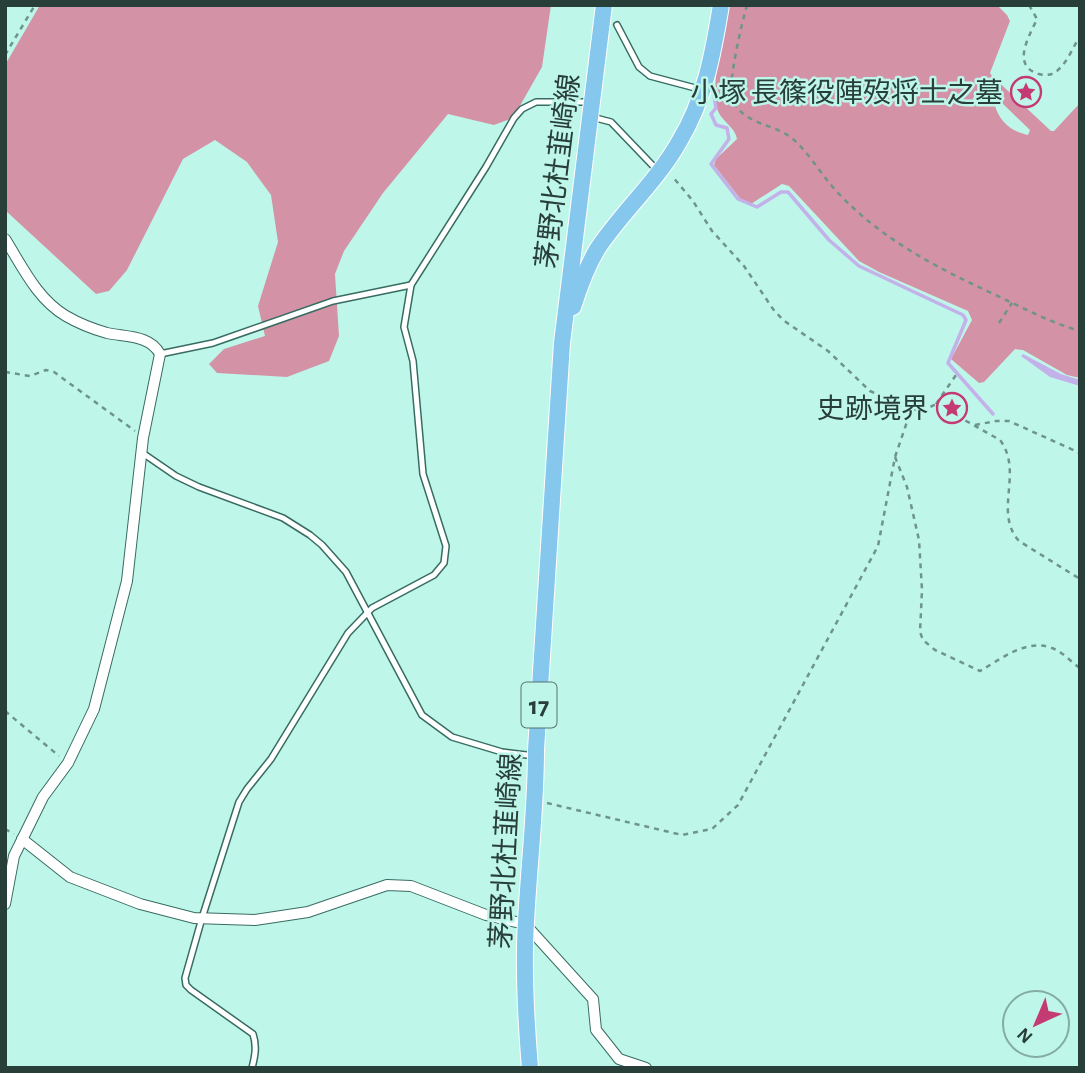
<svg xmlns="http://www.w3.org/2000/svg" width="1085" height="1073" viewBox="0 0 1085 1073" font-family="'Alegreya Sans','Noto Sans JP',sans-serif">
<rect width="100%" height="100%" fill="#bff6ea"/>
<g fill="#d392a6" fill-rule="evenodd">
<path d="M 40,5 L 551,5 L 542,67 L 513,118 L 494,125 L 448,114 L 383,193 L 344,251 L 335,274 L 339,336 L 329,361 L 287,377 L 217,373 L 209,364 L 224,349 L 265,336 L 258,306 L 278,242 L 271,195 L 247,162 L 215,140 L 183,159 L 127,270 L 109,291 L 96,294 L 5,210 L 5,65 Z"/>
<path d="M 729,5 L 997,5 L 1007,15 L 1010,21 L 990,73 L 992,76 L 1051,131 L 1054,131 L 1080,103 L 1080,378 L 1067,375 L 1023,350 L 1015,349 L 984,382 L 979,383 L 951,359 L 972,320 L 968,311 L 879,272 L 859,261 L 789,186 L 782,184 L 751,204 L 742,201 L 714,165 L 716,159 L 737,139 C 735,126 720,121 717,108 C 711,74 723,38 729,5 ZM 1000,101 L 1030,130 L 1028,135 C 1012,132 1000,122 995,106 Z"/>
</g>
<path fill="#c3b1ea" d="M 1023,354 L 1061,374 L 1080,380 L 1080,386 L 1050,377 L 1021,356 Z"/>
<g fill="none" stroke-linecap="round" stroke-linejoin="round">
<path stroke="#c3b1ea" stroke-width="3.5" d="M 713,88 L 716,108 L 711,114 L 716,125 L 727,128 L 729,139 L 711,164 L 738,199 L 757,207 L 781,192 L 788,192 L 829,240 L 859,266 L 963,315 L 966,320 L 948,363 L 993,414"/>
<g stroke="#386c62" stroke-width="8">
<g id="lane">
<path d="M 617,25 L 639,67 L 650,76 L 699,89"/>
<path d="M 592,117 L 611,122 L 656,169"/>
<path d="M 160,354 L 213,343 L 333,301 L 411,285 L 486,167 L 514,118 L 522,109 L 536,102 L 590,102"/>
<path d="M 141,452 L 176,476 L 199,487 L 283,518 L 310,535 L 322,545 L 346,572 L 422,715 L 452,737 L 502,752 L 535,756"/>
<path d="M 252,1068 C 255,1056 257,1046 253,1034 L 191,990 L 186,985 L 185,978 L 202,918 L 239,802 L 247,789 L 271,759 L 348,633 L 372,608 L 434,575 L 444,563 L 446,546 L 423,474 L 413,361 L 404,327 L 411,285"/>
</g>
</g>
<g stroke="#386c62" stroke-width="12">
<g id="street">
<path d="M 5,239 C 22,266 37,299 66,316 C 78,323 93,329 107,333 C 126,337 150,335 160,354 L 143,438 L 127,581 L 94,709 L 68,763 L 43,797 L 14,856 L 5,904"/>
<path d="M 22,839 L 70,877 L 140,904 L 194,918 L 255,920 L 308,912 L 387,885 L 411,886 L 486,915 L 525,924 L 593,999 L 596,1030 L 619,1059 L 646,1068"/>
</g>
</g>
<g stroke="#fff" stroke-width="18">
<g id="primary">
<path d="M 573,307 C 579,288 587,266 598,248 C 623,211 657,181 679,142 C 705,99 713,54 721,5"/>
<path d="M 530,1068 C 526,1020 523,970 526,922 C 529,864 536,808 536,750 L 562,343 L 604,5"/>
</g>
</g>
<g stroke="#6e948b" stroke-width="2.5" stroke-dasharray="5 5" stroke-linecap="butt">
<path d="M 747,5 C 742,22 727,86 732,99 C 743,125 774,123 793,139 C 811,155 823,178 841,196 C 888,244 942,270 1002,298 C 1027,310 1052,323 1080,331"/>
<path d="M 1029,5 L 1037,19 C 1030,35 1010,66 1039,74 C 1047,76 1054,75 1059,69 C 1068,61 1073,47 1080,36"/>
<path d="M 5,55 L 35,5"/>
<path d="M 999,323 L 1012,303"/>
<path d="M 5,372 L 30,376 L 46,370 L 54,372 L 135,431"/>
<path d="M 936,404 L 956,375"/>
<path d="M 911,410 L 926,409 L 936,404 L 1000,440 C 1024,472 993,512 1019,541 L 1080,579"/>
<path d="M 975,425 L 996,421 L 1009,421 L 1080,453"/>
<path d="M 895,457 L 907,487 L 919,540 L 922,590 L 920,632 L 923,640 L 935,650 L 980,671 C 1001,659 1027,638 1052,648 C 1063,652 1071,662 1080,668"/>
<path d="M 5,711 L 59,756"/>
<path d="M 547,803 L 682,835 L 712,829 L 738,805 L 878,546 L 895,457 L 911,410 L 870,391 L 828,351 L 783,320 L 773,309 L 744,266 L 712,231 L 693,201 L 672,176"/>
<path d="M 5,829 L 14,834"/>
</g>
<use href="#lane" stroke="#fff" stroke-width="5"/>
<use href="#street" stroke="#fff" stroke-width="10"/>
<use href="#primary" stroke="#85c7ed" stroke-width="16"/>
</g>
<defs>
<g id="sight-ring" transform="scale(1.575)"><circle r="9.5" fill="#bff6ea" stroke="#c43a73" stroke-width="1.5"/><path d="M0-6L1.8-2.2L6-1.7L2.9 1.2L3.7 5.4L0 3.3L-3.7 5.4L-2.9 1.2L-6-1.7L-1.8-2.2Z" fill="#c43a73"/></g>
</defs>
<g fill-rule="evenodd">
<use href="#sight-ring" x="1026" y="92"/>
<use href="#sight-ring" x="952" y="408"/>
</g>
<g text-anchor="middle" stroke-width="5" stroke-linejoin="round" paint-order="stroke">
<rect fill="#bff6ea" stroke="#55756e" stroke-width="2" x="521.5" y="682.5" width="35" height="45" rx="5"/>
<g font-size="26" font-weight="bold" fill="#283e39">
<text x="539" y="714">17</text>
</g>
<g font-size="28" fill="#283e39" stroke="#bff6ea" text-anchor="end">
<text x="1003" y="102">小塚 長篠役陣歿将士之墓</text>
<text x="929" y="418">史跡境界</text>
</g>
<g font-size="28" fill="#283e39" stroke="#bff6ea">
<text transform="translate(557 171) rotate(-83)" y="10">茅野北杜韮崎線</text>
<text transform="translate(505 851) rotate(-87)" y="10">茅野北杜韮崎線</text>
</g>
</g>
<rect width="1085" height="1073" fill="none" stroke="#283e39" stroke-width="14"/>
<g transform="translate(1036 1024) rotate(224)"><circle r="33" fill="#bff6ea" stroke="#83aca3" stroke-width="2"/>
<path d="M0-5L12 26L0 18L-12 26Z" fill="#c43a73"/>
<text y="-10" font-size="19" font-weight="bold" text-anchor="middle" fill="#283e39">N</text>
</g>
</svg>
